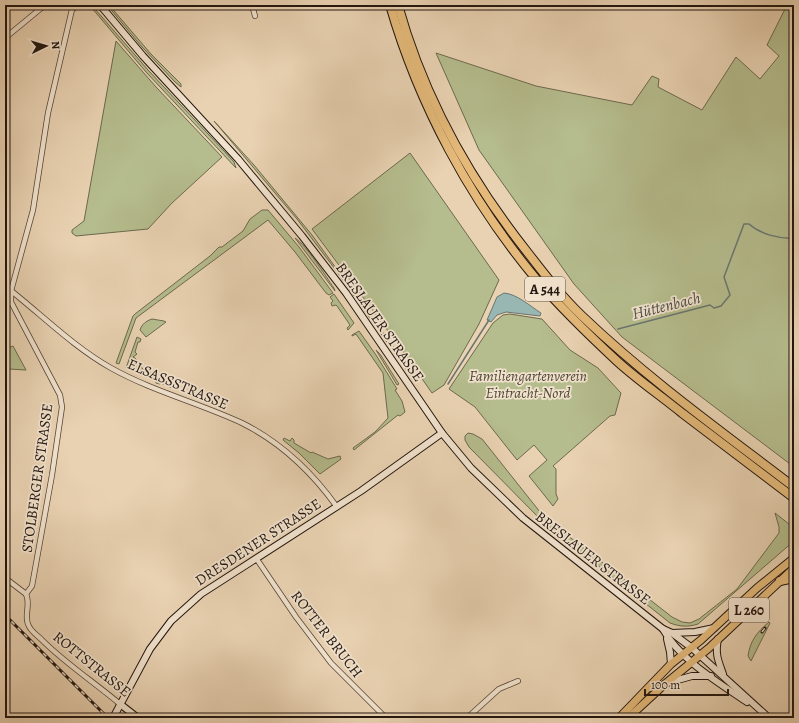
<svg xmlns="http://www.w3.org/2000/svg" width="799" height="723" viewBox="0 0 799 723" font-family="Alegreya,serif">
<rect width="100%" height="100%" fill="#e9d2b2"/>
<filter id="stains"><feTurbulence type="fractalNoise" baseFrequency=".005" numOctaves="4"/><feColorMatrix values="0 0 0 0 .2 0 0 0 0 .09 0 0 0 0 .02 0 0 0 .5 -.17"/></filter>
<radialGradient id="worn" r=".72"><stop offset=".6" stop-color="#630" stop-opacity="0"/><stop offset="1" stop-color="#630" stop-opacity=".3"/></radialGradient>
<g fill="#b5bc8d" stroke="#6c694e">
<path d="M 107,5 L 109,5 L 151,54 L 181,84 L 181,87 L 175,82 L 142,47 Z"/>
<path d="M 787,5 L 794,5 L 794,467 L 622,337 L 574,284 L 479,150 L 436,53 L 536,86 L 632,105 L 652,76 L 659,79 L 658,87 L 702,110 L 736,57 L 760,79 L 779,56 L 767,45 Z"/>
<path d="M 91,7 L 95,9 L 148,70 L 224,151 L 234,162 L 236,168 L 146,72 Z"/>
<path d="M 116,41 L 156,87 L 222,157 L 172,203 L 148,229 L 76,236 L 72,233 L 72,230 L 84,221 Z"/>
<path d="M 214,121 L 254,165 L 312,235 L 418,381 L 411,376 L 338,273 L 297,219 Z"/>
<path d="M 410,153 L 499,280 L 479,324 L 444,385 L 432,393 L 397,343 L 312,229 Z"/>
<path d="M 262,210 L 268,210 L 299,247 L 333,293 L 329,295 L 326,293 L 295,252 L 268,220 L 136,318 L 119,364 L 116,363 L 133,316 L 135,314 L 210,256 L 219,247 L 222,247 L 243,231 L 250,219 Z"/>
<path d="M 295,238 C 307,246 325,275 334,288 L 335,291 Z"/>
<path d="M 334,294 L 354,323 L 348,330 L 347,328 L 350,325 L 337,306 L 336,305 L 332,306 L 331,303 L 333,301 L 330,297 Z"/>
<path d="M 510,314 L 542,319 L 570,350 L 598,368 L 621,393 L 615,415 L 610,416 L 553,466 L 556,469 L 556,494 L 558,499 L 553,506 L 529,476 L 547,460 L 534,445 L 517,460 L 475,407 L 449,389 L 493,323 L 503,315 Z"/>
<path d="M 152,319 L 164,321 L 166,322 L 146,337 L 140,330 C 142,324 146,321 152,319 Z"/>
<path d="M 359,331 L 376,355 L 397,389 L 395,390 L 402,401 L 405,412 L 400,416 L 398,415 L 354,450 L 353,448 L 375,432 L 388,418 L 383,373 L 356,334 L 352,336 L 352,335 Z"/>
<path d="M 137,337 L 141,339 L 140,342 L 138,342 L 135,352 L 137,354 L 133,357 L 135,358 L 147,375 L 151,372 L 150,376 L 176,387 L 175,389 L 161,383 L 160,384 L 156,383 L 156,381 L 126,368 Z"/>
<path d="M 13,346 L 26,370 L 9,369 L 5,358 L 5,349 Z"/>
<path d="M 376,350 L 380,354 L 399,384 L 397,385 Z"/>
<path d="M 468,433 L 473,434 L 482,439 L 544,517 L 672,617 L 682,622 L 690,623 L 699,619 L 737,589 L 779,533 L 779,527 L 775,513 L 794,528 L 794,541 L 698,624 C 688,627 681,627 670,623 L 542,521 L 469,447 L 465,440 L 465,436 Z"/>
<path d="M 284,438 L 290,441 L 292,438 L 294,440 L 294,443 L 311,453 L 312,452 L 328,459 L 340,456 L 341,459 L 320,474 L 299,453 L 283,440 Z"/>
<path d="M 769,622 L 770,623 L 751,661 L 748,656 C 750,641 757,632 769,622 Z"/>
</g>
<path fill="#98b6b2" stroke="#697671" d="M 504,293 C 517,294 530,306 541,313 L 540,316 L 506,312 L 497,315 L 491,322 L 487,320 L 497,297 Z"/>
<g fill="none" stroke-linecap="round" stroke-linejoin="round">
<g stroke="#697671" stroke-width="1.5">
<path d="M 618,329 L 710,305 L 714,308 L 721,306 L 730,295 L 724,277 L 744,224 L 749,224 C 760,234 779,239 794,238"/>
<path d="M 448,384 L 489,320"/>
</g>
<g stroke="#544538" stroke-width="6">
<g id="street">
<path d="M 252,5 L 255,16"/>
<path d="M 72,9 L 80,5"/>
<path d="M 5,38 L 45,5"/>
<path d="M 5,286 C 40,313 72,346 111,368 C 152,391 199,403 242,423 C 280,442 312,472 337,507"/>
<path d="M 256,558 L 296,617 L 331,663 L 386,718"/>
<path d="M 5,578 L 26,594"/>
<path d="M 26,594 L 32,586 L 52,475 L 62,407 L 60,395 L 11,302 L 11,291 L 33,210 L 48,113 L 73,5"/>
<path d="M 26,594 C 31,605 24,614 28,624 C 30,631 37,635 42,640 C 66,664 94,682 120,704"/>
<path d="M 467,718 L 499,689 L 518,681"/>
</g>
</g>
<g stroke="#221610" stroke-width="8">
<g id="secondary">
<path d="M 100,5 L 143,56 L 238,159 L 302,236 L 346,293 L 442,433 L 471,468 L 523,518 L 663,629 L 672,633 L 692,648 L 769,718"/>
<path d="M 663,629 C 679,659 719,683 747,702"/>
<path d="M 672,633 L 695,632 L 714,628"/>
<path d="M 667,639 L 670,652 L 671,664"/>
<path d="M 718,639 C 715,654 718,660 723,674"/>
<path d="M 667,683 L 692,676 L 711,676"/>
<path d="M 120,704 L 138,718"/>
<path d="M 113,718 L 150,649 L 171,621 L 201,594 L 361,491 L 442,433"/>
</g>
</g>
<g stroke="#221610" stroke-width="9">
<g id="primary">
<path d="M 619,718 L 671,664 L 701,640 L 757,588 L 794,558"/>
<path d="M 628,718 L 665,684 L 709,648 L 794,568"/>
</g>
</g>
<g stroke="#221610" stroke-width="10">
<g id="highway">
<path d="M 390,5 C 419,105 470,200 537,280 C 562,309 590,336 618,362 C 638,380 661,396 682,413 C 719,441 757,470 794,498"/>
<path d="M 398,5 C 423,95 470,180 528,253 C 545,275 562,297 582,316 C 648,379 722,432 794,487"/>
<path d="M 780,581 L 794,578"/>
</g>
</g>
<use href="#street" stroke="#f1e2cd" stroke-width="4.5"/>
<use href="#secondary" stroke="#f1e2cd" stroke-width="6"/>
<use href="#primary" stroke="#e4b979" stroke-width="7"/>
<use href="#highway" stroke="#e4b979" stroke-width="8"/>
<g stroke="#221610" stroke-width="3">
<g id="rail">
<path d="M 5,615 L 108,718"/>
<path d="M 762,632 L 765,628"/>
</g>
</g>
<use href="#rail" stroke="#f1e2cd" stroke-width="1.5" stroke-dasharray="4.5" stroke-linecap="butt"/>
</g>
<g text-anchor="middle" stroke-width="3.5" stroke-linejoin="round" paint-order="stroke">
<g fill="#f1e2cd" stroke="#605349" stroke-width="1">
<rect x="525" y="277" width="40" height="24" rx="3"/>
<rect x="729" y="598" width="40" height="24" rx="3"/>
</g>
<g font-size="14" font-weight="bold" fill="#221610">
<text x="545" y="294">A 544</text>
<text x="749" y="615">L 260</text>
</g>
<g font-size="15" fill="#221610" stroke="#f1e2cd">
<text transform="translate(380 322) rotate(55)" y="5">BRESLAUER STRASSE</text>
<text transform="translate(178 384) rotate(23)" y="5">ELSASSSTRASSE</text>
<text transform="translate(37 478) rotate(-82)" y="5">STOLBERGER STRASSE</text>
<text transform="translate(258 542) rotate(-33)" y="5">DRESDENER STRASSE</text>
<text transform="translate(593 558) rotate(38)" y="5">BRESLAUER STRASSE</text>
<text transform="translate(327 634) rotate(52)" y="5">ROTTER BRUCH</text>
<text transform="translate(92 664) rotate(39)" y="5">ROTTSTRASSE</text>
</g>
<g font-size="15" font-style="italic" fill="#4e4836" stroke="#f1e2cd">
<text x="528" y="381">Familiengartenverein<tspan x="528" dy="17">Eintracht-Nord</tspan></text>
</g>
<g font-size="16" font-style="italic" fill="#4b4e49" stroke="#f1e2cd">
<text transform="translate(666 305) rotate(-14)" y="6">Hüttenbach</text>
</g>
</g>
<rect width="799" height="723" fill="none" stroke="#e9d2b2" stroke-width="20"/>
<rect x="6" y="6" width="787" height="711" fill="none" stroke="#221610" stroke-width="2"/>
<rect x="10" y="10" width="779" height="703" fill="none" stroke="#221610"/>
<g transform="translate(46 46) rotate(85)" stroke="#f1e2cd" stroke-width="3" paint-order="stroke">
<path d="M0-3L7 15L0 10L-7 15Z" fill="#221610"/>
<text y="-6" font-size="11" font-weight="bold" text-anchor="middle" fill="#221610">N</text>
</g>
<path d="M645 689v6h83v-6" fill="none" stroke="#221610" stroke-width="2"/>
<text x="651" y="689" font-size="12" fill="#221610" stroke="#f1e2cd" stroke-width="3" paint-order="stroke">100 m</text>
<rect width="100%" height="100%" filter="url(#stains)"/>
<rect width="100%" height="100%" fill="url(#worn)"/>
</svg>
